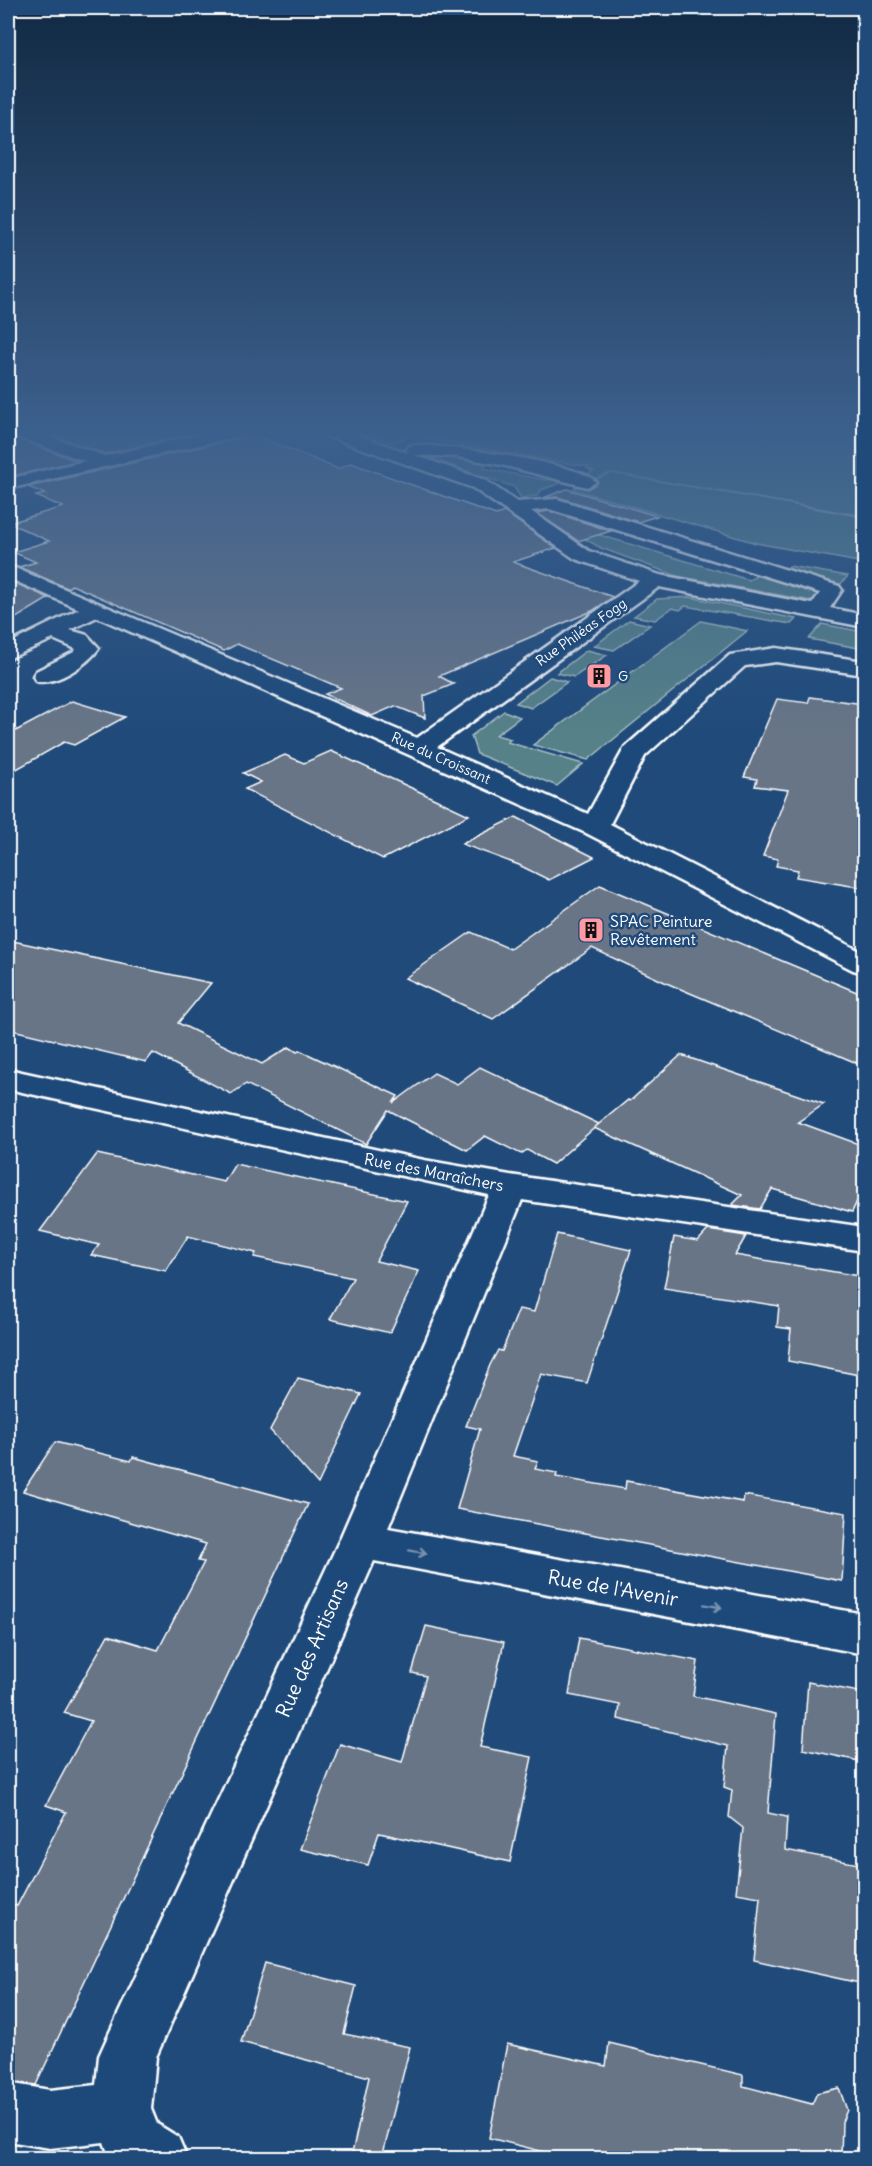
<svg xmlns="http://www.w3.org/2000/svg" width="872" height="2166" viewBox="0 0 872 2166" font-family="Delius,sans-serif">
<rect width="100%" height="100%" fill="#1f4a7a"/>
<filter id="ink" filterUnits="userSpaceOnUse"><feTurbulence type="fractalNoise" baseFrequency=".0167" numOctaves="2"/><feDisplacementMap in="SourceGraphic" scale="12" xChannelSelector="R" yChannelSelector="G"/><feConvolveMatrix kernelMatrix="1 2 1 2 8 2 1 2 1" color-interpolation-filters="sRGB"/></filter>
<g filter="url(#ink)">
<g fill="#578188" stroke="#abc0c4" stroke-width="1.5">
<path d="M 360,431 L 864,431 L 864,516 L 612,473 L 864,517 L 864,563 L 756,543 L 573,489 L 611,473 L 594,479 L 584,476 L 594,471 L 587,469 L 589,467 L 410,436 L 393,443 Z"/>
<path d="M 431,455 L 488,463 L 482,468 L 545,480 L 557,477 L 567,481 L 541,490 L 537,496 L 521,498 L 514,487 L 427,457 Z"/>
<path d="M 534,510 C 555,509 576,517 596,524 L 583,530 L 749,580 L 763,572 L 817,589 L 822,596 L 817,602 L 677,576 L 601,548 Z"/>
<path d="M 789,566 L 848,576 L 839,586 L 785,570 Z"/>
<path d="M 690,597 L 796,619 L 791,624 L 685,606 L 680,610 L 672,608 L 655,620 L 634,616 L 657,599 Z"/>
<path d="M 629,620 L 650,625 L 614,650 L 594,646 Z"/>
<path d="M 701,621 L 747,631 L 588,760 L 533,745 Z"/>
<path d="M 822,624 L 864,632 L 864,649 L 809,639 Z"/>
<path d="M 587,650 L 607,655 L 574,677 L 557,673 Z"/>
<path d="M 550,677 L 567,682 L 531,708 L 516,703 Z"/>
<path d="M 504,711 L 520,717 L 496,735 L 511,739 L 507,742 L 583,764 L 557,786 L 477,754 L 471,736 Z"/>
</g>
<g fill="#687587" stroke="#fff" stroke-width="1.5">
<path d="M 8,431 L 11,437 L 77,461 L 8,477 Z"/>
<path d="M 41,431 L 205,431 L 105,454 Z"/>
<path d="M 247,432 L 338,469 L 351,463 L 496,515 L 504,512 L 556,548 L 513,562 L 613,597 L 592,611 L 439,676 L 454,684 L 424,696 L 425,718 L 395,706 L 372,716 L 325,694 L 341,688 L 237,644 L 224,651 L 72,585 L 67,588 L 19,567 L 36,562 L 13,552 L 49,541 L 9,523 L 63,507 L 36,496 L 45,494 L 28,487 L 244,437 Z"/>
<path d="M 567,489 L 657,516 L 638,522 L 558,497 L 543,498 Z"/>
<path d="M 549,511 L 611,531 L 578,541 L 537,513 Z"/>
<path d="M 8,580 L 49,598 L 8,623 Z"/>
<path d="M 810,697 L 864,704 L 864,888 L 796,877 L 798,870 L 776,866 L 778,859 L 763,856 L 788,790 L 755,786 L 757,779 L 744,777 L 777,699 L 808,703 Z"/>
<path d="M 72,701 L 125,717 L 74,745 L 64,742 L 8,774 L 8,735 Z"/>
<path d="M 331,751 L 418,791 L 469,815 L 383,859 L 245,789 L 261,782 L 243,773 L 285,755 L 304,763 Z"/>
<path d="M 516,817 L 550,835 L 594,857 L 549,880 L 519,865 L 462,844 Z"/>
<path d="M 600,885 L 864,995 L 864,1066 L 671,985 L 592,948 L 493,1019 L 405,978 L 471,932 L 510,949 Z"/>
<path d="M 8,940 L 211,983 L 178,1023 L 262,1064 L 289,1047 L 297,1052 L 299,1050 L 398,1096 L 393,1103 L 434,1073 L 457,1084 L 480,1067 L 599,1124 L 553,1164 L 527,1150 L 521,1154 L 485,1136 L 467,1150 L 388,1110 L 366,1144 L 246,1084 L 231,1094 L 153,1053 L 146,1062 L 8,1029 Z"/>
<path d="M 681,1055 L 824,1104 L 798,1122 L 864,1146 L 864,1186 L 852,1212 L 772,1189 L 760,1209 L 732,1205 L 742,1195 L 594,1128 L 628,1100 L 630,1101 Z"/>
<path d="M 97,1154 L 224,1182 L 235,1164 L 407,1201 L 376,1261 L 419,1271 L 390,1333 L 330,1319 L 353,1278 L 254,1257 L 256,1253 L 188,1236 L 166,1271 L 91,1255 L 99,1245 L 40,1231 Z"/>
<path d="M 708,1230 L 746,1236 L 735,1255 L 864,1277 L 864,1376 L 788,1361 L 791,1329 L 777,1327 L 779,1306 L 664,1288 L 674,1237 L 698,1241 Z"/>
<path d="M 557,1234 L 631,1250 L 587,1383 L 541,1374 L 513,1456 L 538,1461 L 535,1469 L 557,1473 L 556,1477 L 625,1489 L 626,1481 L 743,1502 L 744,1495 L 846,1513 L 842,1581 L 457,1509 L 480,1429 L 466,1426 L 490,1365 L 498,1350 L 502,1351 L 519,1309 L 534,1312 Z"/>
<path d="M 298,1378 L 361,1394 L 318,1484 L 270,1430 Z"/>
<path d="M 55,1442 L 131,1461 L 133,1457 L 308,1504 L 36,2085 L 8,2081 L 8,1903 L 17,1906 L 66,1812 L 46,1805 L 91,1721 L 64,1713 L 108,1635 L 158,1650 L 204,1562 L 198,1561 L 206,1544 L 23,1491 Z"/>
<path d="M 426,1626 L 504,1642 L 480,1747 L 532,1757 L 510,1862 L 379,1833 L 368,1865 L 300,1849 L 340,1744 L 402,1762 L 426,1676 L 412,1673 Z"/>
<path d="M 579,1638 L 698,1661 L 693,1696 L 776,1714 L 768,1813 L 787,1817 L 785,1850 L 864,1865 L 864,1984 L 754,1960 L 760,1897 L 736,1893 L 743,1828 L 729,1817 L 732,1790 L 724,1787 L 728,1746 L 618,1719 L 620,1705 L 569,1695 Z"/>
<path d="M 808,1682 L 864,1693 L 864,1762 L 803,1749 Z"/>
<path d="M 265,1963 L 356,1986 L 344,2034 L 410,2047 L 382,2158 L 351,2158 L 369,2077 L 241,2042 Z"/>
<path d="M 609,2043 L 743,2075 L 743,2086 L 812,2104 L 817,2093 L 839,2088 L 847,2110 L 842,2122 L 841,2158 L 568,2158 L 489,2138 L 507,2044 L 606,2066 Z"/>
</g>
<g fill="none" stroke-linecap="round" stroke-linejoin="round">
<g stroke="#fff" stroke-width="5">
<g id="minor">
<path d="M 10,431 L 34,431 L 105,456 L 215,431 L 245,431 L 243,435 L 8,489 L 8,479 L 85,461 L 12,435 Z"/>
<path d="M 322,431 L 346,431 L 408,453 L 406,450 L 409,446 L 415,445 C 443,445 583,463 596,482 L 587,487 L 502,465 L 458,457 L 414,455 L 485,480 L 517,502 L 557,499 L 839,586 L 842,590 L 830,608 L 864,615 L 864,627 L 659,587 L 437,747 L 588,814 L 625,747 L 730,655 L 776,648 L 864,661 L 864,675 L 776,662 L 745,666 L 645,756 L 610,824 L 864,953 L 864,973 L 853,970 L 586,833 L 97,617 L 70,630 L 87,635 L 99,648 C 88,664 56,686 36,681 L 33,676 L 36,671 L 74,652 L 76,649 L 53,639 L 8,659 L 8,644 L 79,609 L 8,578 L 8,565 L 417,738 L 639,581 L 575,559 L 473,488 L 324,435 ZM 549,509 L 820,593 L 812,604 L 660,575 L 589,551 L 531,511 Z"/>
<path d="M 8,1069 L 424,1160 L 510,1175 L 864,1227 L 864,1251 L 522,1200 L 388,1528 L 864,1614 L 864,1654 L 374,1561 L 156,2057 L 151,2109 L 157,2124 L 178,2137 L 187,2158 L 110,2158 L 104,2142 L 50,2148 L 8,2141 L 8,2083 L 50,2090 L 96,2085 L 99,2056 L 108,2036 L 339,1541 L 489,1195 L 8,1089 Z"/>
</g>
</g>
<use href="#minor" fill="#1f4a7a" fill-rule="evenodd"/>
</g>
<defs><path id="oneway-shaft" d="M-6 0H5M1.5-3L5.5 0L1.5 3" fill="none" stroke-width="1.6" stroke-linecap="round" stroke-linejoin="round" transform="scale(1.5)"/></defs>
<g stroke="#7992af">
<use href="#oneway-shaft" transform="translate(418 1552) rotate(10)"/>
<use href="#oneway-shaft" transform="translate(713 1606) rotate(10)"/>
</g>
</g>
<linearGradient id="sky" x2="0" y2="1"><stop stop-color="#112943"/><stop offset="0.59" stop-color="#3c608d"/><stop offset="1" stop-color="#3c608d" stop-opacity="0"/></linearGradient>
<rect width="872" height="734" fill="url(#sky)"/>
<defs>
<g id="building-square" transform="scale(1.35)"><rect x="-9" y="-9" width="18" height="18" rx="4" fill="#ff9aa2" stroke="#1f4a7a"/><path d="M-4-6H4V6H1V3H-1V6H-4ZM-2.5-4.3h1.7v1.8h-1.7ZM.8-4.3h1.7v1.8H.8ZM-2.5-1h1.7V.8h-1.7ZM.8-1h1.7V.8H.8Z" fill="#111"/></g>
</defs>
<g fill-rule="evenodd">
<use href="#building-square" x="599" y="676"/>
<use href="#building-square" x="591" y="930"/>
</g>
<g text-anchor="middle" stroke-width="5" stroke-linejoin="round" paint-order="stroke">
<g font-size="14" fill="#fff" stroke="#1f4a7a">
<text transform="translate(581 632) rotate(-35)" y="5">Rue Philéas Fogg</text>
<text transform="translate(441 758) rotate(24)" y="5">Rue du Croissant</text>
</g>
<g font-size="14" fill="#fff" stroke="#1f4a7a" text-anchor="start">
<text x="618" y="681">G</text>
</g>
<g font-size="16" fill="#fff" stroke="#1f4a7a" text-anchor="start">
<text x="610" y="927">SPAC Peinture<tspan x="610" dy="18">Revêtement</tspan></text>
</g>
<g font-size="16" fill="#fff" stroke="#1f4a7a">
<text transform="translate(434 1172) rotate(11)" y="6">Rue des Maraîchers</text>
</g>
<g font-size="20" fill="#fff" stroke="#1f4a7a">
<text transform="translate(613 1588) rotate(10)" y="7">Rue de l'Avenir</text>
<text transform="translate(312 1648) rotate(-66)" y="7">Rue des Artisans</text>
</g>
</g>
<rect width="872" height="2166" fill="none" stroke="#1f4a7a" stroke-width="30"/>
<rect x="15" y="15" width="842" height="2136" fill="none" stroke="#fff" stroke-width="2" filter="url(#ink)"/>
</svg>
